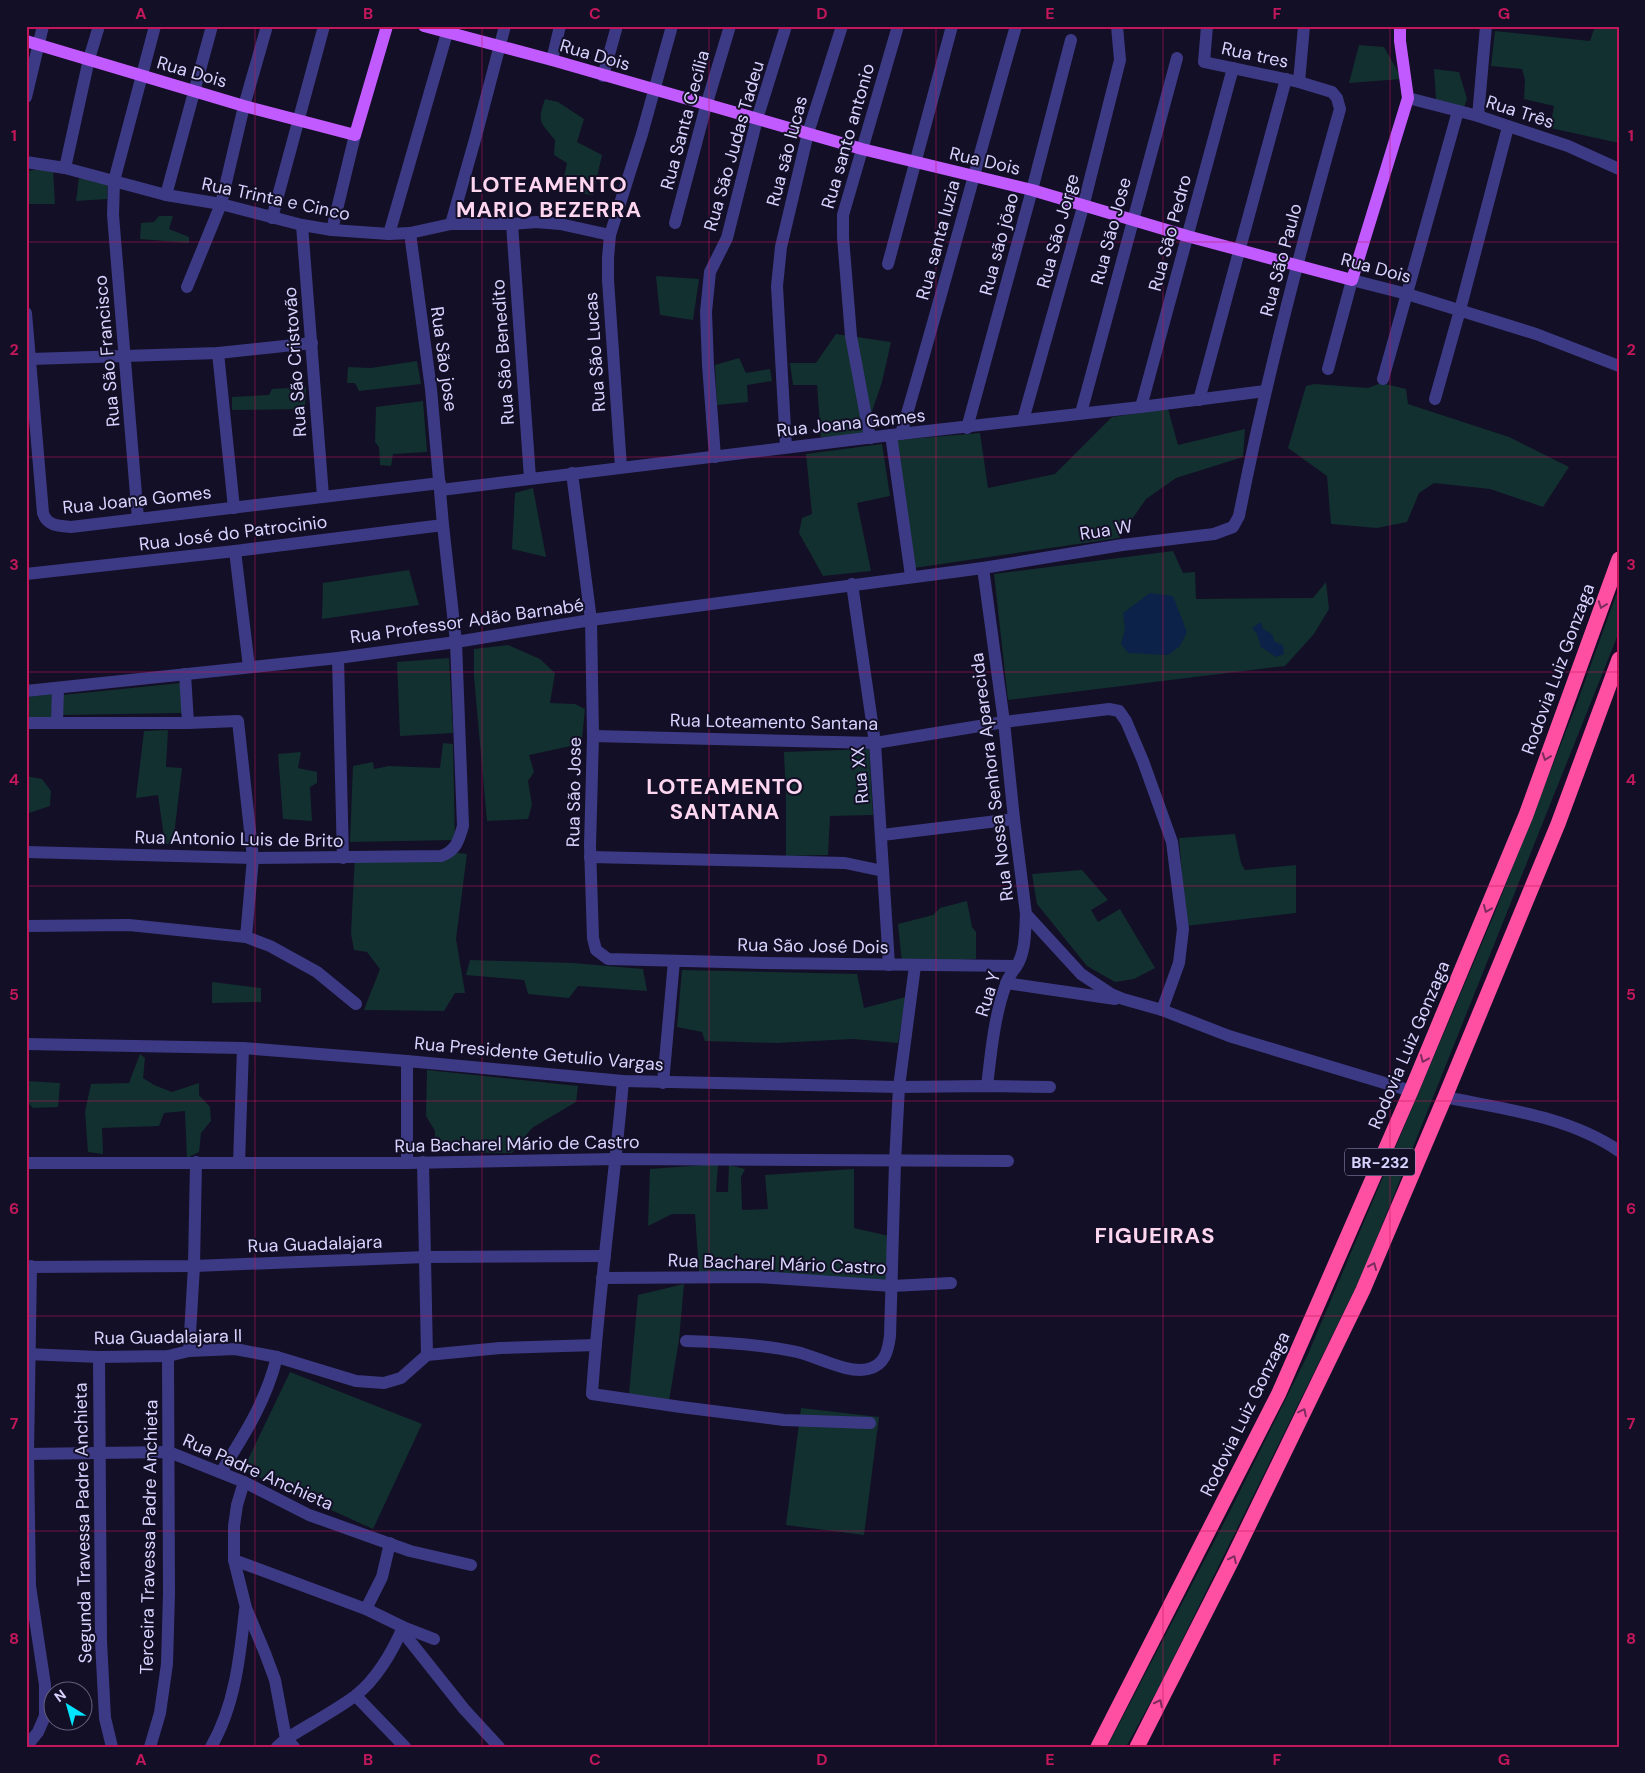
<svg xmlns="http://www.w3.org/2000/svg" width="1645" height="1773" viewBox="0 0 1645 1773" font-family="'DM Sans',sans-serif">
<rect width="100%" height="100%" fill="#130f26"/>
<g fill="#12302f">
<path d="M 1595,26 L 1619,26 L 1619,143 L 1550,128 L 1554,106 L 1524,99 L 1525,80 L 1522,69 L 1491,66 L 1495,31 L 1590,41 Z"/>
<path d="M 1359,45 L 1384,47 L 1402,79 L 1349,83 Z"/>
<path d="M 1434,69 L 1459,72 L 1467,99 L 1463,110 L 1436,100 Z"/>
<path d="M 545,99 L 558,102 L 584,119 L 577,142 L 602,155 L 593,195 L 561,191 L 567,163 L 554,155 L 555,140 C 540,121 537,123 545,99 Z"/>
<path d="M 53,168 L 55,204 L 26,204 L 26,171 Z"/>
<path d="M 79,178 L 108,182 L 107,199 L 76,201 Z"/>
<path d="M 159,216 L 173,216 L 169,229 L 189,237 L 189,243 L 140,239 L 141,223 L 154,222 Z"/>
<path d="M 656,276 L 699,279 L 693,320 L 660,315 Z"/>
<path d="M 836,334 L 891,342 L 882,382 L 864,435 L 821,437 L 817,385 L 793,385 L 790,363 L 816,363 Z"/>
<path d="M 739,358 L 746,373 L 770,369 L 772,381 L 747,385 L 748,402 L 717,405 L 715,365 Z"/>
<path d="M 417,361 L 421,384 L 359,391 L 355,383 L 347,383 L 348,367 L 371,368 Z"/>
<path d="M 1381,383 L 1406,389 L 1408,404 L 1509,437 L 1569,467 L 1543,507 L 1490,489 L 1434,483 L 1419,493 L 1407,522 L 1377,528 L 1331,524 L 1327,476 L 1288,448 L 1306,386 L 1314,384 L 1368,388 Z"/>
<path d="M 306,387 L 305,409 L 232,410 L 232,397 L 269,395 L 272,389 Z"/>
<path d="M 423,401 L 427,452 L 393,454 L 391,466 L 380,465 L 379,447 L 375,442 L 376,407 Z"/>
<path d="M 1168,409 L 1178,445 L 1245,429 L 1243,457 L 1176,478 L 1146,499 L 1119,538 L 914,568 L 897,440 L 980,433 L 988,488 L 1055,474 L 1112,417 Z"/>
<path d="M 882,444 L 890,496 L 857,503 L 871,571 L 823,576 L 799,533 L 802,518 L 812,514 L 806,454 Z"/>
<path d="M 533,488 L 546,557 L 512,549 L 515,493 Z"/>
<path d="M 1173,551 L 1183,573 L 1195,572 L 1196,599 L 1313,598 L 1326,582 L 1329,609 L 1314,634 L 1285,666 L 1008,700 L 994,574 Z"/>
<path d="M 409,570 L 419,605 L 322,619 L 323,583 Z"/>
<path d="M 1619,587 L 1619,632 L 1362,1275 L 1161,1683 L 1126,1747 L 1107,1747 L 1229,1513 L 1308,1354 L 1493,917 L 1577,703 Z"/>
<path d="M 508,645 L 540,659 L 555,673 L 550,703 L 575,704 L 585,709 L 581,749 L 571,746 L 529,755 L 534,772 L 528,781 L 532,805 L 528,819 L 487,821 L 474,677 L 474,649 Z"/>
<path d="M 449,658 L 453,733 L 400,736 L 397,662 Z"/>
<path d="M 181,683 L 182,713 L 62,715 L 62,695 Z"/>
<path d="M 54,694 L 54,717 L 26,718 L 26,697 Z"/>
<path d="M 168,730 L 166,767 L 182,768 L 173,844 L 165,844 L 158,795 L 136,798 L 144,731 Z"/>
<path d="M 443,743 L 453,744 L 455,840 L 350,842 L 353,766 L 373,762 L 374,769 L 389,766 L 440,768 Z"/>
<path d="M 869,749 L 873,815 L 830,816 L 828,855 L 786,856 L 786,802 L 784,752 Z"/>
<path d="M 301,752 L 298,768 L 317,772 L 317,783 L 310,787 L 312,821 L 283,819 L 278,754 Z"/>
<path d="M 26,776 L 42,779 L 51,791 L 50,806 L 26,814 Z"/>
<path d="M 1235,834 L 1241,863 L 1245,870 L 1296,865 L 1296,913 L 1186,926 L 1179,838 Z"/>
<path d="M 459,853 L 467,854 L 456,939 L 465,993 L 455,993 L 444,1011 L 364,1010 L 380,969 L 367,952 L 354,950 L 351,934 L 355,854 Z"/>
<path d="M 1082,870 L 1108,900 L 1091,910 L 1098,922 L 1120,909 L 1155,968 L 1134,979 L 1115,982 L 1087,966 L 1037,904 L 1032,874 Z"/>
<path d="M 967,901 L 972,927 L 976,932 L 976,959 L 902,963 L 898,924 L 933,915 L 940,908 Z"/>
<path d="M 470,960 L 573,963 L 643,969 L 647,991 L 578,986 L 569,998 L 528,994 L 524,980 L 466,975 Z"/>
<path d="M 682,970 L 857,974 L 864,1008 L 906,997 L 898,1043 L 853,1039 L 776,1043 L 705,1041 L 702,1032 L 677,1027 Z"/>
<path d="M 212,982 L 261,988 L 261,1002 L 212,1003 Z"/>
<path d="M 140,1054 L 145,1058 L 143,1078 L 154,1085 L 172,1092 L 199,1083 L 199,1095 L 210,1107 L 211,1121 L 201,1133 L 199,1152 L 187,1158 L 185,1111 L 164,1113 L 159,1126 L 102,1128 L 103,1154 L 88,1152 L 85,1112 L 91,1084 L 129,1083 Z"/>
<path d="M 427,1070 L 578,1086 L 576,1102 L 532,1128 L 512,1153 L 435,1152 L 435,1131 L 426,1116 Z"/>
<path d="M 26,1081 L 60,1083 L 58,1107 L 33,1108 L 26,1101 Z"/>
<path d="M 718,1164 L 716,1192 L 728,1192 L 729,1165 L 745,1169 L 741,1177 L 742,1210 L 768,1209 L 765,1175 L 854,1169 L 854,1228 L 889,1236 L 886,1280 L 699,1272 L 695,1214 L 672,1214 L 648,1226 L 650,1169 Z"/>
<path d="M 684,1284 L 679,1340 L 669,1401 L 629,1394 L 638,1295 Z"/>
<path d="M 290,1372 L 422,1424 L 373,1529 L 243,1470 Z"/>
<path d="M 801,1408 L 879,1417 L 864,1535 L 786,1525 Z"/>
</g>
<g fill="#0c2248">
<path d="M 1150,593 L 1173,596 L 1187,632 L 1180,646 L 1168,655 L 1128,653 L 1121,644 L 1125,629 L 1123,613 Z"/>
<path d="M 1261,622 L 1263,629 L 1272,634 L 1275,642 L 1283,645 L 1284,654 L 1276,657 L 1261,647 L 1257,634 L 1252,628 Z"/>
</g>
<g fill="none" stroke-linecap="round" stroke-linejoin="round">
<g stroke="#3d3a85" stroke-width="12">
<path d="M 552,60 L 560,26"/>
<path d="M 603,76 L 617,26"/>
<path d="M 1299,82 L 1304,26"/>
<path d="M 26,97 L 43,26"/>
<path d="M 1408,98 L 1478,116 L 1568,146 L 1619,169"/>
<path d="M 1478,116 L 1486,26"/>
<path d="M 26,162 L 65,168 L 166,195 L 221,204 L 302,225 L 332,230 L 389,234 L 410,233 L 451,224 L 512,224 L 536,222 L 560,224 L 610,235"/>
<path d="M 65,168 L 89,59 L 99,26"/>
<path d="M 166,195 L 212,26"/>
<path d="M 272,218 L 324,26"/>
<path d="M 675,223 L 706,106 L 730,26"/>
<path d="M 451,224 L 476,136 L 505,26"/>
<path d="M 512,224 L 530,478"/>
<path d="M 302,225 L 323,496"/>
<path d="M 332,230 L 355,135"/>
<path d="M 389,234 L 449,26"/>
<path d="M 888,264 L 952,26"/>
<path d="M 187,287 L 221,204 L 244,106 L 267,26"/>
<path d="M 26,313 L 43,513 C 47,526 59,526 71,527 L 440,483"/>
<path d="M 218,353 L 234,508"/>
<path d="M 31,359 L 218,353 L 312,343"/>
<path d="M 1328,369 L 1352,280 L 1407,294 L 1536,334 L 1619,366"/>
<path d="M 1383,379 L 1458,111"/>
<path d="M 1435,399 L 1460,310 L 1508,127"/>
<path d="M 1199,400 C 1228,293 1256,186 1286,79"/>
<path d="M 1141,407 L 1233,68"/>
<path d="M 1081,413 L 1177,58"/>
<path d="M 1023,420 L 1083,207 L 1120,60 L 1117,26"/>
<path d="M 967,428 L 1032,190 L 1071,40"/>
<path d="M 901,434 C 941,299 977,162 1016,26"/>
<path d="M 891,435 L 911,576"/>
<path d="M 870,438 L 851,336 L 843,237 L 843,215 L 898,26"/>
<path d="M 786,447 L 777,286 L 781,247 L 808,133 L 842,26"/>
<path d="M 715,457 L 708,365 L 706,312 L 710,272 L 727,238 L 757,119 L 786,26"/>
<path d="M 621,467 L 608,280 L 608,258 L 610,235 L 642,134 L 672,26"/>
<path d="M 572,473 L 591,620 L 593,736 L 590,846 L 593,938 L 596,950 L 608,959 L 764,963 L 1016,966"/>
<path d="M 441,490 L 891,435 L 1141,407 L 1265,391"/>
<path d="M 138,519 L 113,215 L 114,181 L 155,26"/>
<path d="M 235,551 L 249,667"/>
<path d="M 983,568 L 1004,722 L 1014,819 L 1026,914 L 1081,974 L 1111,994 L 1123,999 L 1162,1010 L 1229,1036 L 1411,1091"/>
<path d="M 26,574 L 235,551 L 443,525"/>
<path d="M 852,584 L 875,743 L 889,965"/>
<path d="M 338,658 L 343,858"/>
<path d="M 185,674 L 188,723"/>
<path d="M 26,691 L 338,658 L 456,642 L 591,620 L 983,568 L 1122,545 L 1214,534 L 1233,527 L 1239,516 C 1266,378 1302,244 1340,109 L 1337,98 L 1332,92 L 1299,82 L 1204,62 L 1207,26"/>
<path d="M 57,722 L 58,688"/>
<path d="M 26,723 L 188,723 L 238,721 L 253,858 L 246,937"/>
<path d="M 593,736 L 875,743 L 1004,722 L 1109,709 L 1119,711 L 1126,721 L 1143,761 L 1172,842 L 1183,929 L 1179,963 L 1162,1010"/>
<path d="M 882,835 L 1014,819"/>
<path d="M 26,852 L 253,858 L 441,856 C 456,851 459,840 463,826 L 456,642 L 443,525 L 431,389 L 410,233"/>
<path d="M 590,857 L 845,863 L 883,871"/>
<path d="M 26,926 L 129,925 L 246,937 L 270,946 L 317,972 L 356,1004"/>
<path d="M 1006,983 L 1115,999"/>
<path d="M 26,1044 L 243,1048 L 407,1061 L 623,1081 L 899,1087 L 987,1086 L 1050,1087"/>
<path d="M 623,1081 C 614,1186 599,1289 592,1394 L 681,1407 L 784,1420 L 870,1423"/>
<path d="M 663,1083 L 674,961"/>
<path d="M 987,1086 C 991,1053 994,1018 1005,987 C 1007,978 1011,974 1016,967 C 1026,952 1025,931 1026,914"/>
<path d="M 1445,1097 C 1503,1109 1568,1116 1619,1151"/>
<path d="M 423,1162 L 427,1355"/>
<path d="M 26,1163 L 407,1163 L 616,1159 L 1008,1161"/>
<path d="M 239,1163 L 243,1048"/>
<path d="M 407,1163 L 407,1061"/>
<path d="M 26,1267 L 194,1266 L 426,1257 L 605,1256"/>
<path d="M 602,1278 L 757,1277 L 892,1286 L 951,1283"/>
<path d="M 686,1341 C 724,1342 760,1344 797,1352 C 818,1357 848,1374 868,1369 C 885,1365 888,1351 890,1336 L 895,1162 L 899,1087 L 915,966"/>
<path d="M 189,1351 L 194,1266 L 196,1162"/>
<path d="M 26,1354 L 99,1357 L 168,1356 L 189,1351 L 235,1349 L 277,1357 L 356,1381 L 384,1383 L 401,1378 L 427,1355 L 500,1348 L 596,1345"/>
<path d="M 99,1357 L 101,1641 L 105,1718 L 112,1747"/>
<path d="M 26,1454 L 169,1452 L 244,1482 L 309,1515 L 410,1551 L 471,1565"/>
<path d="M 221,1472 C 245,1434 266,1401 277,1357"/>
<path d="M 244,1482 L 237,1505 L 234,1526 L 234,1560 L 246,1608 L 265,1653 L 275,1680 L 286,1739 L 294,1747"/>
<path d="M 234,1560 L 366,1609 L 403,1627 L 434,1639"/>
<path d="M 366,1609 L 382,1577 L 390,1543"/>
<path d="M 402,1631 L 464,1709 L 499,1747"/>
<path d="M 356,1696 L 405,1747"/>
<path d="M 26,1747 L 38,1732 L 45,1716 L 45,1685 L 30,1586 L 28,1454 L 31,1266"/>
<path d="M 150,1747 L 160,1713 L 167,1664 L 169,1593 L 168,1356"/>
<path d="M 211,1747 C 235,1706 240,1656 245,1610"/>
<path d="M 277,1747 L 286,1739 C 308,1725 333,1712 355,1696 C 376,1680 393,1651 403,1627"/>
</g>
<g stroke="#c25bff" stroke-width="12">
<path d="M 424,26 L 552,60 L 862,149 L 1032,190 L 1187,236 L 1352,280 L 1408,98 L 1400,41 L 1400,26"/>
<path d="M 26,41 L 244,106 L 355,135 L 387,26"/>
</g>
<g stroke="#ff4fa3" stroke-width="15">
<path d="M 1098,1747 L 1279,1393 L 1411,1091 L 1526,815 L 1619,559"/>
<path d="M 1137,1747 L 1229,1566 L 1363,1290 L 1445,1097 L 1558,824 L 1619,659"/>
</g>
</g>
<defs><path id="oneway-chevron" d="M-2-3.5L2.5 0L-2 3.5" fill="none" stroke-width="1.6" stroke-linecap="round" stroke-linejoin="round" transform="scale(1.25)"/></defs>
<g stroke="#7d2c5e">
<use href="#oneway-chevron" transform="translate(1602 605) rotate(110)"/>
<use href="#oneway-chevron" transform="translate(1546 757) rotate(110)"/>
<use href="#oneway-chevron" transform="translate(1487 909) rotate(113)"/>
<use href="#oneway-chevron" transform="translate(1424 1059) rotate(113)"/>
<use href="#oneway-chevron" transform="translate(1373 1266) rotate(-67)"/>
<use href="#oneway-chevron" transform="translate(1303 1412) rotate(-64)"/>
<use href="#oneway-chevron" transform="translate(1233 1559) rotate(-64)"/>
<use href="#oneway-chevron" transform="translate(1159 1703) rotate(-63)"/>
</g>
<path fill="none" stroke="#c2185b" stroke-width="1" stroke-opacity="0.55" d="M 255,26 L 255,1747M 482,26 L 482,1747M 709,26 L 709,1747M 936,26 L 936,1747M 1163,26 L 1163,1747M 1390,26 L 1390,1747M 26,242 L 1619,242M 26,457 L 1619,457M 26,672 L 1619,672M 26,886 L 1619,886M 26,1101 L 1619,1101M 26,1316 L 1619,1316M 26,1531 L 1619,1531"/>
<g text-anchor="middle" stroke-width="4" stroke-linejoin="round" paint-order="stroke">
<rect fill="#130f26" stroke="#9e99be" stroke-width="1" x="1345" y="1148.5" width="70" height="27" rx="4"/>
<g font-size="16" font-weight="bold" fill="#d9d4ff">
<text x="1380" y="1168">BR-232</text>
</g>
<g font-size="18" fill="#d9d4ff" stroke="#130f26">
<text transform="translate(595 55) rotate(16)" y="6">Rua Dois</text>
<text transform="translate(1255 55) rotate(12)" y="6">Rua tres</text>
<text transform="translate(192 72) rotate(16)" y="6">Rua Dois</text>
<text transform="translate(1520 112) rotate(18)" y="6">Rua Três</text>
<text transform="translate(685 120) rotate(-75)" y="6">Rua Santa Cecília</text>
<text transform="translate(848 136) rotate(-74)" y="6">Rua santo antonio</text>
<text transform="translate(734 146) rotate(-74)" y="6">Rua São Judas Tadeu</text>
<text transform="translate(787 151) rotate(-75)" y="6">Rua são lucas</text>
<text transform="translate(985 161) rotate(13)" y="6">Rua Dois</text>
<text transform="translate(276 199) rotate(12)" y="6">Rua Trinta e Cinco</text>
<text transform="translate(1058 231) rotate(-75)" y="6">Rua São Jorge</text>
<text transform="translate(1111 231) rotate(-75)" y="6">Rua São Jose</text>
<text transform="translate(1170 233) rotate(-75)" y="6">Rua São Pedro</text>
<text transform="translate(938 240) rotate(-75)" y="6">Rua santa luzia</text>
<text transform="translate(999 244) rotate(-75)" y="6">Rua são jõao</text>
<text transform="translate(1281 260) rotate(-75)" y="6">Rua São Paulo</text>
<text transform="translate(1376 268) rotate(15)" y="6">Rua Dois</text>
<text transform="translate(107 351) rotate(-95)" y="6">Rua São Francisco</text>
<text transform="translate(503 352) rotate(-94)" y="6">Rua São Benedito</text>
<text transform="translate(595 352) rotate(-94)" y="6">Rua São Lucas</text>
<text transform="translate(444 359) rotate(82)" y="6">Rua São jose</text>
<text transform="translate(295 362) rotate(-94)" y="6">Rua São Cristovão</text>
<text transform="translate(851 423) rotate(-6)" y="6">Rua Joana Gomes</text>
<text transform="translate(137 500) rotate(-6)" y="6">Rua Joana Gomes</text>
<text transform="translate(1106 530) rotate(-9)" y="6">Rua W</text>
<text transform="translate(233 533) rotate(-7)" y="6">Rua José do Patrocinio</text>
<text transform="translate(467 621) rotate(-8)" y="6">Rua Professor Adão Barnabé</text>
<text transform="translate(1558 669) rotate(-70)" y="6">Rodovia Luiz Gonzaga</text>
<text transform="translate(774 722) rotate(1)" y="6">Rua Loteamento Santana</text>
<text transform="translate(860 775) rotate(-95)" y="6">Rua XX</text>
<text transform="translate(992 777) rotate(-97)" y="6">Rua Nossa Senhora Aparecida</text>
<text transform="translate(574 792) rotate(-89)" y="6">Rua São Jose</text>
<text transform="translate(239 839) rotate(1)" y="6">Rua Antonio Luis de Brito</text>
<text transform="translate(813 946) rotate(1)" y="6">Rua São José Dois</text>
<text transform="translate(988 994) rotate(-73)" y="6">Rua Y</text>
<text transform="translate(1409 1045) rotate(-67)" y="6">Rodovia Luiz Gonzaga</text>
<text transform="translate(539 1054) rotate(5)" y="6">Rua Presidente Getulio Vargas</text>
<text transform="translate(517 1144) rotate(-1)" y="6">Rua Bacharel Mário de Castro</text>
<text transform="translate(315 1244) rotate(-2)" y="6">Rua Guadalajara</text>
<text transform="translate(777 1264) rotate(2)" y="6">Rua Bacharel Mário Castro</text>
<text transform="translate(168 1337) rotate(-1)" y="6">Rua Guadalajara II</text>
<text transform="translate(1245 1414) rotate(-64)" y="6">Rodovia Luiz Gonzaga</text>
<text transform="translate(258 1472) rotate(24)" y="6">Rua Padre Anchieta</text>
<text transform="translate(83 1523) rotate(-91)" y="6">Segunda Travessa Padre Anchieta</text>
<text transform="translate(149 1537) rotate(-89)" y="6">Terceira Travessa Padre Anchieta</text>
</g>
<g font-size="22" font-weight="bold" letter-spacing="1" fill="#ffd6f0" stroke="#130f26">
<text x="549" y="192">LOTEAMENTO<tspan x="549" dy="25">MARIO BEZERRA</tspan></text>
<text x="725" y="794">LOTEAMENTO<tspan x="725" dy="25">SANTANA</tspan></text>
<text x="1155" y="1243">FIGUEIRAS</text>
</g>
</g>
<rect width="1645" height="1773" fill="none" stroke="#130f26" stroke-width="55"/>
<g transform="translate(68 1706) rotate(323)"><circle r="24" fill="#130f26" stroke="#625e7d"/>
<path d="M0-4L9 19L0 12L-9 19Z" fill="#00e5ff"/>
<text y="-8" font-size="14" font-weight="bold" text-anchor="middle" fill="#d9d4ff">N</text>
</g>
<rect x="28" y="28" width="1590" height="1718" fill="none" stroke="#c2185b" stroke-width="2"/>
<g font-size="16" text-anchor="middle" font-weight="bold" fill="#c2185b">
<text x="141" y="19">A</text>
<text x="368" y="19">B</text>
<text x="595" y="19">C</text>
<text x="822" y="19">D</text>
<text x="1050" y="19">E</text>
<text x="1277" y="19">F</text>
<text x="1504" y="19">G</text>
<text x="14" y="141">1</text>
<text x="1631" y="141">1</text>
<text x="14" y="355">2</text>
<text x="1631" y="355">2</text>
<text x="14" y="570">3</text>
<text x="1631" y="570">3</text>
<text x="14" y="785">4</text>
<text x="1631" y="785">4</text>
<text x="14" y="1000">5</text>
<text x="1631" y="1000">5</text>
<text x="14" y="1214">6</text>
<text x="1631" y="1214">6</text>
<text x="14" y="1429">7</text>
<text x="1631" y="1429">7</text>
<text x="14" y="1644">8</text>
<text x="1631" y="1644">8</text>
<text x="141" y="1765">A</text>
<text x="368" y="1765">B</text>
<text x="595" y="1765">C</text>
<text x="822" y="1765">D</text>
<text x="1050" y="1765">E</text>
<text x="1277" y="1765">F</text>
<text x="1504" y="1765">G</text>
</g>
</svg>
